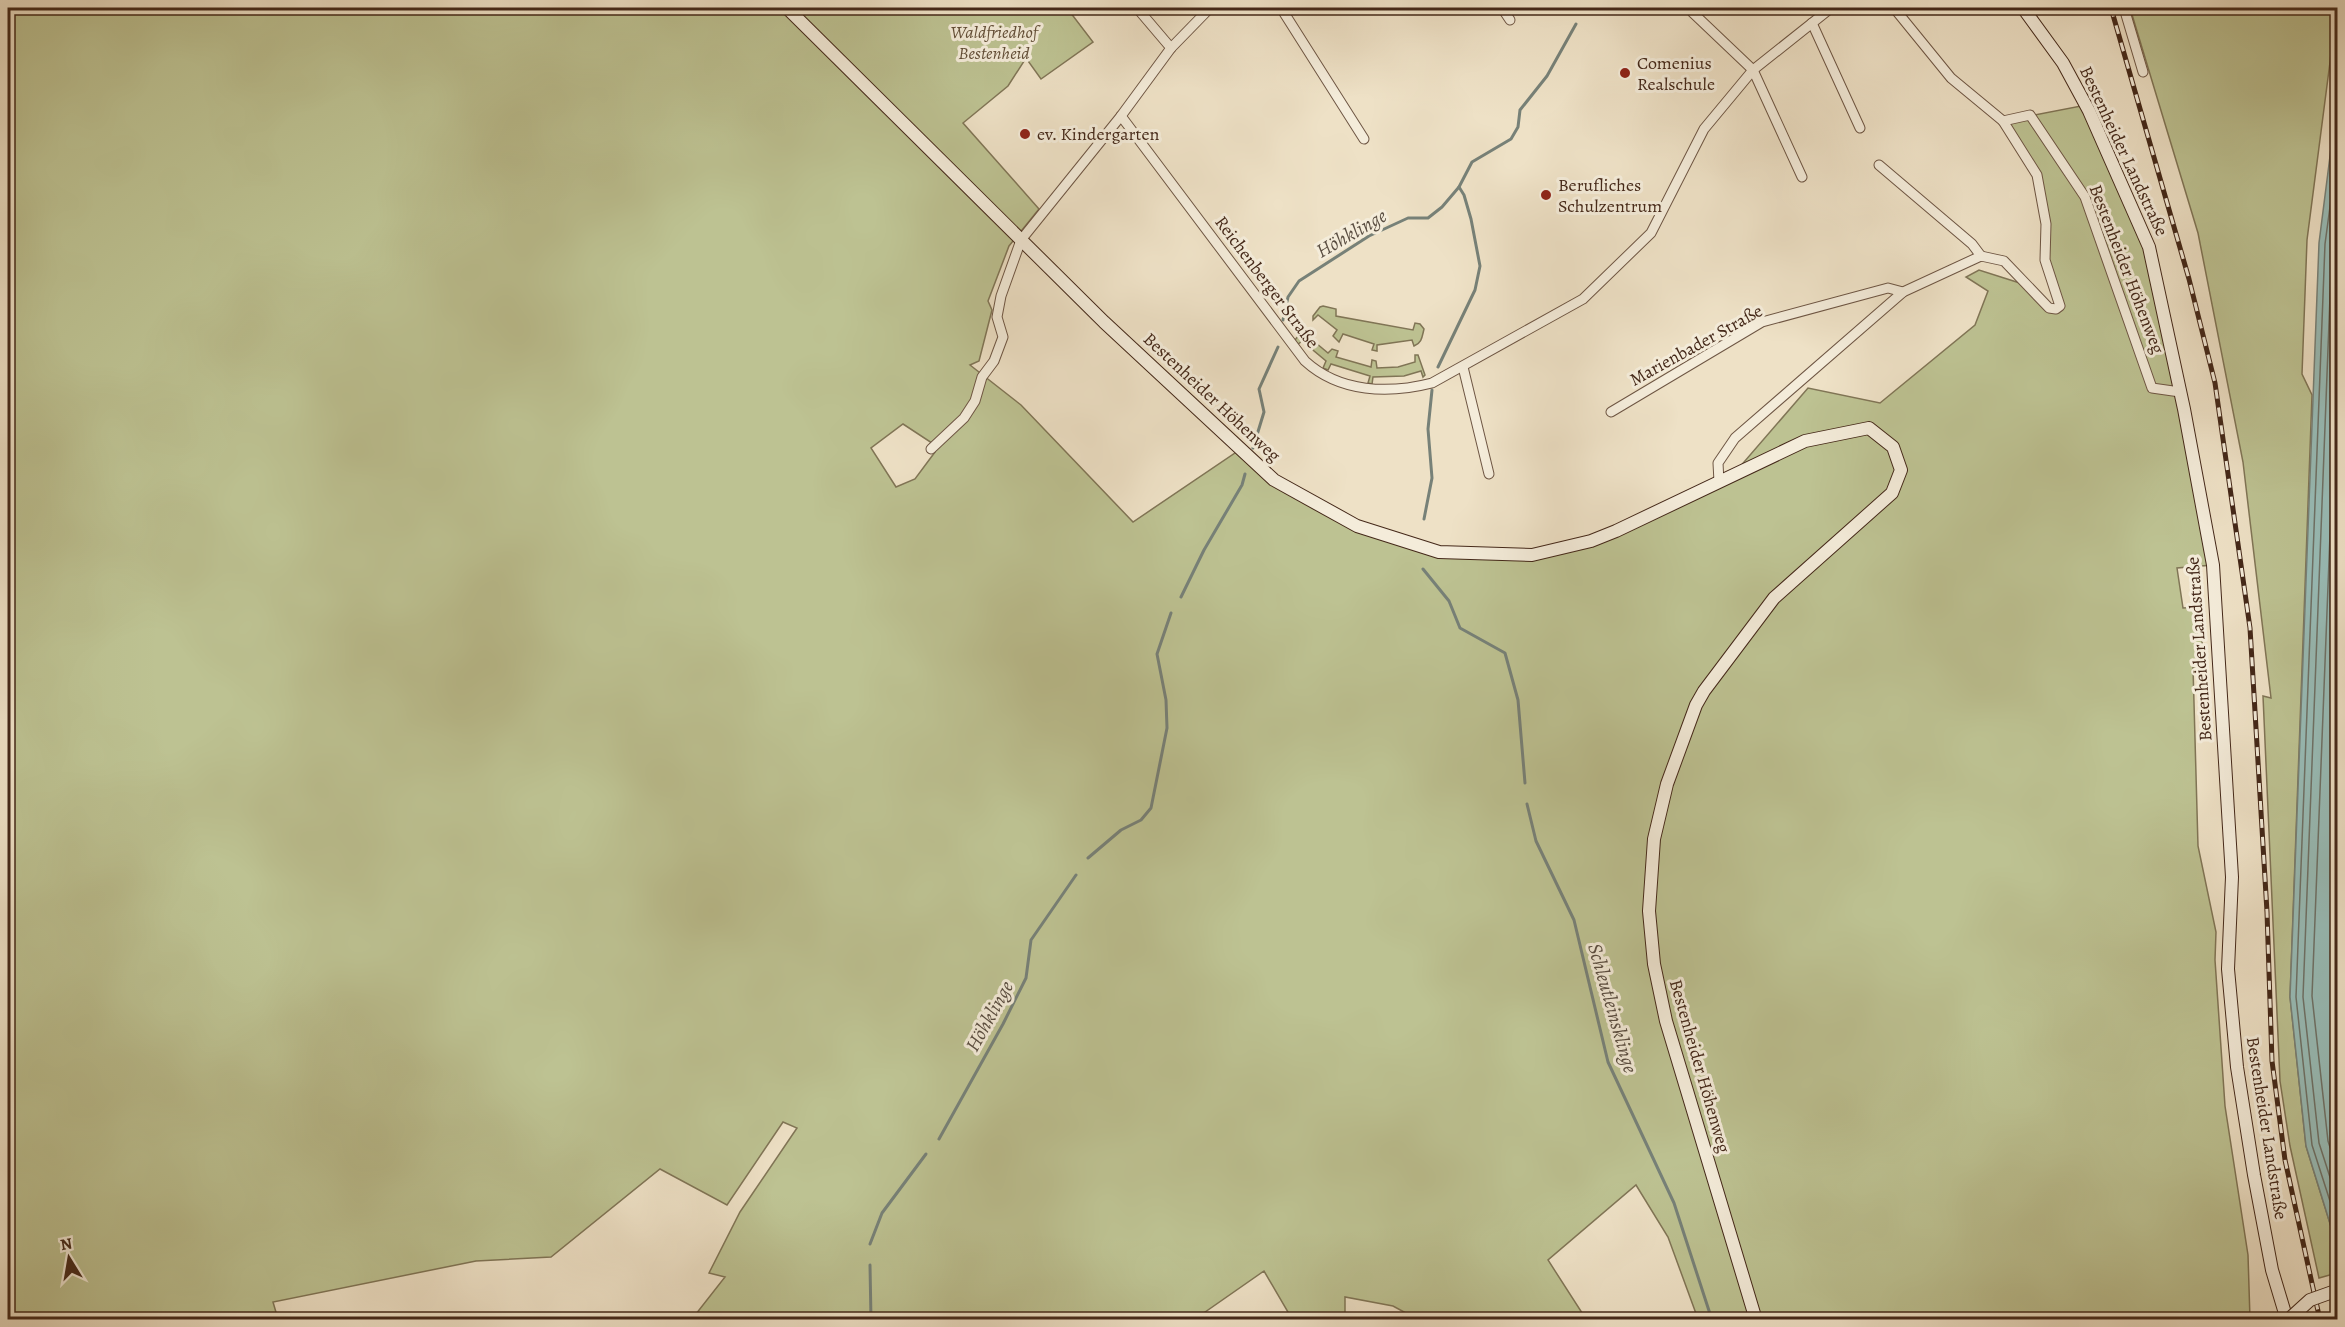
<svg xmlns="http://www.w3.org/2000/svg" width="2345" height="1327" viewBox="0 0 2345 1327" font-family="Alegreya,serif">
<rect width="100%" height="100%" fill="#eee1c6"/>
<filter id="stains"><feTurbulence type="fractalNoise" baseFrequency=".00333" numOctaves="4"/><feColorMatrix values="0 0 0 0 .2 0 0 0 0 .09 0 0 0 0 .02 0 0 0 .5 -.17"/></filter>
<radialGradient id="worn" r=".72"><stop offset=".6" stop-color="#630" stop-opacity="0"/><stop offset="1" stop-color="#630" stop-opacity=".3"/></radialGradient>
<g fill="#bdc292" stroke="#807556" stroke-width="1.5" fill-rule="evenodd">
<path d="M 8,8 L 1067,8 L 1093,42 L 1041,79 L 1026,58 L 1008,86 L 963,123 L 1039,209 L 1009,246 L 988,301 L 992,310 L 979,361 L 970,365 L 1021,405 L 1133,522 L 1241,449 L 1274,480 L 1357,526 L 1439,552 L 1532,555 L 1591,541 L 1732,476 L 1808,388 L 1880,403 L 1975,325 L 1988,291 L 1966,277 L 1979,270 L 2026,285 L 2048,307 L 2060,306 L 2052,283 L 2037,175 L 2003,121 L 2086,105 L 2149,247 L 2213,565 L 2177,568 L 2183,608 L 2199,607 L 2204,665 L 2193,667 L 2198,846 L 2216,932 L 2215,960 L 2225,1106 L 2248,1255 L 2250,1319 L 1698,1319 L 1668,1237 L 1636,1185 L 1548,1260 L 1586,1319 L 1417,1319 L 1393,1306 L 1345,1297 L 1345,1319 L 1292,1319 L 1264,1271 L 1195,1319 L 692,1319 L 725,1277 L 709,1273 L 740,1212 L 797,1128 L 783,1122 L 727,1205 L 660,1169 L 551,1257 L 476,1261 L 273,1302 L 278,1319 L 8,1319 ZM 903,424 L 932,443 L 935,452 L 915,479 L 896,487 L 871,448 Z"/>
<path d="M 2130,8 L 2337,8 L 2307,240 L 2302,374 L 2312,395 L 2290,997 L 2306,1146 L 2337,1246 L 2337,1273 L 2319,1278 L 2290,1146 L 2280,1081 L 2263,696 L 2271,698 L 2243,462 L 2198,233 Z"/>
<path d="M 1323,306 L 1336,309 L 1336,316 L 1413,330 L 1415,323 L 1420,324 L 1424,329 C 1422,337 1422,343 1414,346 L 1412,340 L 1377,345 L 1377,351 L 1372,350 L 1374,344 L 1343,334 L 1339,342 L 1333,336 L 1337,330 L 1318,315 L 1313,320 L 1313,316 L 1320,307 Z"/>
<path d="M 1304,328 L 1307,329 L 1304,333 L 1328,353 L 1332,349 L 1338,351 L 1336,357 L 1371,367 L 1372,360 L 1376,361 L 1377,368 L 1398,367 L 1415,362 L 1415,355 L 1418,355 L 1425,375 L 1423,377 L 1421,371 L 1404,376 L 1373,377 L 1372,384 L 1368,383 L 1370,376 L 1331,364 L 1328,370 L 1323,368 L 1326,361 L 1302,341 L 1297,345 L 1295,340 Z"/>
</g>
<path fill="#99bdb8" stroke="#778178" stroke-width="1.5" d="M 2337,101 L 2338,1246 L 2337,1246 L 2306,1146 L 2290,997 L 2319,243 Z"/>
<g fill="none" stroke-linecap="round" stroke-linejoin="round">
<g stroke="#6e7268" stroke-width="1.5">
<path d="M 2338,147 L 2325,244 L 2296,997 L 2312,1145 L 2338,1226"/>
<path d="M 2338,204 L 2332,245 L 2303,997 L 2319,1143 L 2338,1202"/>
<path d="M 2338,330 L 2312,996 L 2328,1141 L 2338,1172"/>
</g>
<g stroke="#778178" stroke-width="3">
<path d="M 1283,320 L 1288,297 L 1299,281 L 1369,236 L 1408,218 L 1428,218 L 1442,207 L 1459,187 L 1472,162 L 1511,139 L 1518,127 L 1520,110 L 1547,76 L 1576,24"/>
<path d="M 1438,367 L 1475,290 L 1480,266 L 1471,219 L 1464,195 L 1459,187"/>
<path d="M 1253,448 L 1264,412 L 1259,389 L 1278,347"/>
<path d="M 1424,519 L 1432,478 L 1428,429 L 1432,390"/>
<path d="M 1423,569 L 1449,601 L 1460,628 L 1505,653 L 1518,700 L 1525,783"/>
<path d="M 1181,597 L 1204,550 L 1242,485 L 1245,474"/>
<path d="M 1527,804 L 1536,841 L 1574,920 L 1608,1062 L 1674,1203 L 1712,1320"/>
<path d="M 1088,858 L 1121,830 L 1141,820 L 1151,808 L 1167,728 L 1166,700 L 1157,654 L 1171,613"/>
<path d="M 939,1139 L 1003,1024 L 1026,978 L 1031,940 L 1076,875"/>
<path d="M 870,1244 L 882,1213 L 926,1154"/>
<path d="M 870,1265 L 871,1320"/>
</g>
<g stroke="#6e5644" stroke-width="11">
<g id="street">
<path d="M 1137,8 L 1171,48"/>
<path d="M 1281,8 L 1364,139"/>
<path d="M 1502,8 L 1510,20"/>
<path d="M 1894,8 L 1951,78 L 2003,121"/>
<path d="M 2124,8 L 2143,72"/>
<path d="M 1692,12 L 1753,70 L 1802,177"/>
<path d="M 1812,23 L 1860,128"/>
<path d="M 1121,116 L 1305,361 C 1340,393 1389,394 1432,383 L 1583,299 L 1651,233 L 1704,129 L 1753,70 L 1831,8"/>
<path d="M 1879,165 L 1972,244 L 1981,256"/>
<path d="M 1463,367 L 1489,474"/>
<path d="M 1611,412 L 1762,322 L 1888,288 L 1903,292"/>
<path d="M 931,449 L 964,418 L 975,401 L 982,377 L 994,361 L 1003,337 L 997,317 L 1001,296 L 1021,240 L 1121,116 L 1171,48 L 1210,8"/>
<path d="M 1719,482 L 1718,463 L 1735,438 L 1903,292 L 1981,256 L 2004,261 L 2049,308 L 2056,309 L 2060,306 L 2045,260 L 2046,224 L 2037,175 L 2003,121 L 2030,115 L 2085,197 L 2152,388 L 2180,392"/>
</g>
</g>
<g stroke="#442819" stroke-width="14">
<g id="secondary">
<path d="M 787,8 L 1104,322 L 1274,480 L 1357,526 L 1439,552 L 1532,555 L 1591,541 L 1616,531 L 1805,441 L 1869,428 L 1893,447 L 1901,470 L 1892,493 L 1774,598 L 1704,691 L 1696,705 L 1667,784 L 1654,839 L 1649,911 L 1654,964 L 1666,1021 L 1756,1320"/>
<path d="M 2023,8 L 2063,63 L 2089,111 L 2149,247 L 2184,409 L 2213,565 L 2232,877 L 2228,969 L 2237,1067 L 2254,1175 L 2272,1270 L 2287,1320"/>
</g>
</g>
<use href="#street" stroke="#f4ecda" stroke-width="9"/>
<use href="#secondary" stroke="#f4ecda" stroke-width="12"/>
<g stroke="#442819" stroke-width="5">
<path id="rail" d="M 2111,8 L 2189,279 L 2215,383 L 2250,628 L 2267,912 L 2272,1061 L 2285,1160 L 2320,1320"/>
</g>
<use href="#rail" stroke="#f4ecda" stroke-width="3" stroke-dasharray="9" stroke-linecap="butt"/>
<g stroke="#442819" stroke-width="14" stroke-linecap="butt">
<path id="secondary-bridge" d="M 2288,1320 L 2310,1300 L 2338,1290"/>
</g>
<use href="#secondary-bridge" stroke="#f4ecda" stroke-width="12"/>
</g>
<g fill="#8f2418" stroke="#f4ecda" stroke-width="2">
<circle cx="1625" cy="73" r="6"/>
<circle cx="1025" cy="134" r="6"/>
<circle cx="1546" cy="195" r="6"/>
</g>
<g text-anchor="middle" stroke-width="6" stroke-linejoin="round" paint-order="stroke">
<g font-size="18" font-style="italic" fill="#624e37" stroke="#f4ecda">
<text x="994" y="38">Waldfriedhof<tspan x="994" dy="21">Bestenheid</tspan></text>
</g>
<g font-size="18" fill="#442819" stroke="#f4ecda" text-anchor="start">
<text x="1637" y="69">Comenius<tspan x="1637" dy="21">Realschule</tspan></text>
<text x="1037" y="140">ev. Kindergarten</text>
<text x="1558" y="191">Berufliches<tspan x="1558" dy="21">Schulzentrum</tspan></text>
</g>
<g font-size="18" fill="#442819" stroke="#f4ecda">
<text transform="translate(2124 151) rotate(65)" y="6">Bestenheider Landstraße</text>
<text transform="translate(2127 269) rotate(69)" y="6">Bestenheider Höhenweg</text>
<text transform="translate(1267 282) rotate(53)" y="6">Reichenberger Straße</text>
<text transform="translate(1696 345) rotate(-29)" y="6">Marienbader Straße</text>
<text transform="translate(1212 397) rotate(43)" y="6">Bestenheider Höhenweg</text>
<text transform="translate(2199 649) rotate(-94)" y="6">Bestenheider Landstraße</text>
<text transform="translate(1700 1066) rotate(74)" y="6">Bestenheider Höhenweg</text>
<text transform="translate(2267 1128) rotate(81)" y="6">Bestenheider Landstraße</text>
</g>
<g font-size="20" font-style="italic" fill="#594d41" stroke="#f4ecda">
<text transform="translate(1351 233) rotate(-30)" y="7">Höhklinge</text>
<text transform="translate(1613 1008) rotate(74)" y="7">Schleutleinsklinge</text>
<text transform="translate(989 1016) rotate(-61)" y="7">Höhklinge</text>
</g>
</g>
<rect width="2345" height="1327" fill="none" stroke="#eee1c6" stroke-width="30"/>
<rect x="9" y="9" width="2327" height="1309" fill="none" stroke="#442819" stroke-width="3"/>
<rect x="15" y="15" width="2315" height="1297" fill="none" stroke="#442819" stroke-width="1.5"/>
<g transform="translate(69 1258) rotate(349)" stroke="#f4ecda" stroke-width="4.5" paint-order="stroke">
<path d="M0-4.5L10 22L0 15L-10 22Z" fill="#442819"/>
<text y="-9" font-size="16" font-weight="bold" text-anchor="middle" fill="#442819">N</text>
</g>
<rect width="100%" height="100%" filter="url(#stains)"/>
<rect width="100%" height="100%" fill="url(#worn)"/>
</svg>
